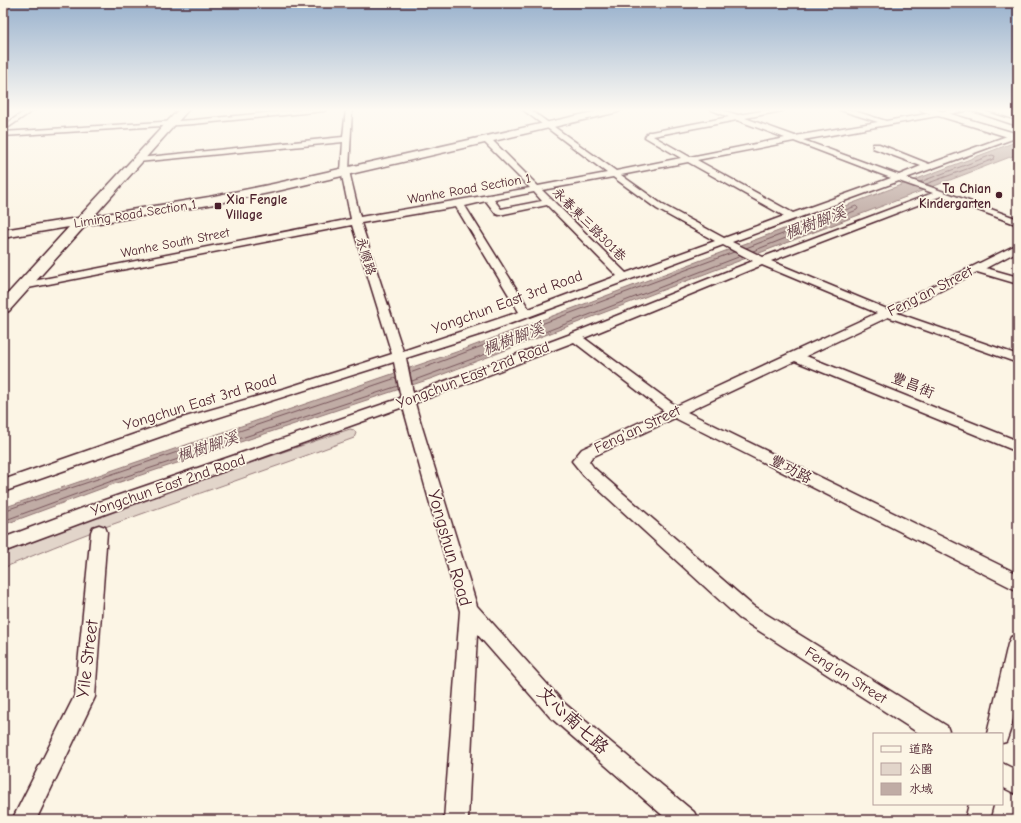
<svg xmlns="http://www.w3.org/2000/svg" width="1021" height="823" viewBox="0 0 1021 823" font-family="'Comic Neue','LXGW WenKai TC',sans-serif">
<rect width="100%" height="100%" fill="#fcf5e5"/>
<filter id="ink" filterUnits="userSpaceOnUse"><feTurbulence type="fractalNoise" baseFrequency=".025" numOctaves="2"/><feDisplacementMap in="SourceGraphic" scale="8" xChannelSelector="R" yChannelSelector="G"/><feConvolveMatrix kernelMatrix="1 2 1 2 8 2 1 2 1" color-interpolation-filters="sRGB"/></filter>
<g filter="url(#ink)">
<path fill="#e2d5ca" stroke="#967a7a" d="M 350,429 L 354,430 L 356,433 L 354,438 C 271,469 188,497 105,527 C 70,540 37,554 3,568 L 3,553 L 134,503 Z"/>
<path fill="#c0aca5" stroke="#917474" d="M 1018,141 L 1018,154 L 433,378 L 111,485 L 3,525 L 3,508 L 462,350 Z"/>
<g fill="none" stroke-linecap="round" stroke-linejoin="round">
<g stroke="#79575c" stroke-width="1">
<path d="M 920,182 L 992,155 L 995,156 L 994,159 L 926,184"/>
<path d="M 746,248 L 856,206 L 858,208 L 857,210 L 753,251"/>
<path d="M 410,373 L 734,252"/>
<path d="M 412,381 L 524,340 L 741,256"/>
<path d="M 3,511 L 396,378"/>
<path d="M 3,521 L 109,482 L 398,386"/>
</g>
<g stroke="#4a1f2b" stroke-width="3">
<g id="street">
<path d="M 28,109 L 35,109 L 3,131 L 3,126 Z"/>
<path d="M 307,109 L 327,109 L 324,111 L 193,124 L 3,136 L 3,132 L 193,120 Z"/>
<path d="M 346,109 L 352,109 L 349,171 L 360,217 L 530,188 L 483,141 L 483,137 L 489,137 L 538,186 L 607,173 L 522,109 L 529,109 L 616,171 L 681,158 L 645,137 L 648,132 L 651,132 L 729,117 L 712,110 L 711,109 L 719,109 L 738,115 L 773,109 L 785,109 L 782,111 L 745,118 L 795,136 L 878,122 L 840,110 L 839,109 L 848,109 L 886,121 L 955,109 L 968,109 L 965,111 L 803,140 L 899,175 L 921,166 L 873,148 L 873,144 L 879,144 L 929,164 L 1018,132 L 1018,137 L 906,178 L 1018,219 L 1018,225 L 941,196 L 771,261 L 887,309 L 1018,244 L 1018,251 L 986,268 L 1018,277 L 1018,284 L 977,272 L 897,313 L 1018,355 L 1018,363 L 888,317 L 806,356 L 1018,441 L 1018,452 L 795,361 L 687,412 L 1018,574 L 1018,591 L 675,418 L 592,457 L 589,461 L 594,468 L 753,606 L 947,726 L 950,734 L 920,734 L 739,618 L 584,476 L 572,461 L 582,449 L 664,411 L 574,342 L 415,403 L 418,414 L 477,606 L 564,703 L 694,812 L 698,820 L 668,820 L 550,717 L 477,634 L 468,820 L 444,820 L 460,611 L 403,407 L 108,513 L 3,552 L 3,538 L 96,503 L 401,398 L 394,362 L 185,428 L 3,492 L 3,480 L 175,420 L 286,388 L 392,354 L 352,225 L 23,289 L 17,286 L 23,283 L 351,219 L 341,171 L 343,142 L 138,162 L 134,160 L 138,158 L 343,137 ZM 737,120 L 785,138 L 690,157 L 653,136 ZM 794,141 L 891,178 L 793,213 L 697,160 ZM 688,162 L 784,216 L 724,238 L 663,205 L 621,175 ZM 613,177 L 657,209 L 715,241 L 626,273 L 542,190 ZM 899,181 L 933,193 L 763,257 L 732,242 ZM 534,192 L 542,201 L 501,209 L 494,200 ZM 486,201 L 496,214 L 499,215 L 547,205 L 617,276 L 529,309 L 465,206 ZM 456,207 L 519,312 L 403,351 L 361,223 ZM 723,245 L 753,261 L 571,334 L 413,393 L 406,358 L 485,333 ZM 762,265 L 877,313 L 676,406 L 584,338 Z"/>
<path d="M 969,109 L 978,109 L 1018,122 L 1018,126 L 970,110 Z"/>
<path d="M 99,525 L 105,527 L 107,532 L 95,697 L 36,820 L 12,820 L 75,695 L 91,532 L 93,527 Z"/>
<path d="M 1018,635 C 1018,671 1020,708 1006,742 L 1002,743 L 1002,734 L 987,734 L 1008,644 L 1011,637 Z"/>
<path d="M 1002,763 L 1018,771 L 1018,795 L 1002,787 Z"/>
<path d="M 969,804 L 993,804 L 989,820 L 965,820 Z"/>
</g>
</g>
<g stroke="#4a1f2b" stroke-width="3">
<g id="secondary">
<path d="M 179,109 L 189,109 L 94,216 L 209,197 L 273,184 L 607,109 L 623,109 L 618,112 L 273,192 L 209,205 L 86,225 L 9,311 L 3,313 L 3,299 L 69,227 L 3,238 L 3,230 L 78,218 Z"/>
<path d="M 920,109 L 934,109 L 1018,134 L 1018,140 L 922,111 Z"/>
</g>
</g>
<use href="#street" fill="#fcf5e5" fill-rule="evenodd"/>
<use href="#secondary" fill="#fcf5e5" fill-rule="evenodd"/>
</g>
</g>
<linearGradient id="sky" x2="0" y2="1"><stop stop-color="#98b1cd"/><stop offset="0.49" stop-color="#fefaf3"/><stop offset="1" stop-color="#fefaf3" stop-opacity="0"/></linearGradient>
<rect width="1021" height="224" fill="url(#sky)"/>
<g fill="#4a1f2b" stroke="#fcf5e5" stroke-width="1.5">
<circle cx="999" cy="195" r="4"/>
<rect x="214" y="202" width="8" height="8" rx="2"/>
</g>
<g text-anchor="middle" stroke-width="3.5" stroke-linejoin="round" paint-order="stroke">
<g font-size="13" fill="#4a1f2b" stroke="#fcf5e5">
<text transform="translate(469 188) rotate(-10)" y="5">Wanhe Road Section 1</text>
<text transform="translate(135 213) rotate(-9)" y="5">Liming Road Section 1</text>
<text transform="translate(590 224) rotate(45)" y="5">永春東三路301巷</text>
<text transform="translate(175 242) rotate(-11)" y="5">Wanhe South Street</text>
<text transform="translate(367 256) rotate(73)" y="5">永順路</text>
</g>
<g font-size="13" font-weight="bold" fill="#4a1f2b" stroke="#fcf5e5" text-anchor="end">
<text x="991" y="193">Ta Chian<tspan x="991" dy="15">Kindergarten</tspan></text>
<text x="226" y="204" text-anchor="start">Xia Fengle<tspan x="226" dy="15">Village</tspan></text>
</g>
<g font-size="15" fill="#4a1f2b" stroke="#fcf5e5">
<text transform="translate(930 291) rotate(-27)" y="5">Feng'an Street</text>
<text transform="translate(507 302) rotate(-20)" y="5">Yongchun East 3rd Road</text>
<text transform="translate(473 375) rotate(-21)" y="5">Yongchun East 2nd Road</text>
<text transform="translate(913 385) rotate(22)" y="5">豐昌街</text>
<text transform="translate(200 402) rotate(-17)" y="5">Yongchun East 3rd Road</text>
<text transform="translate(637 429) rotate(-25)" y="5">Feng'an Street</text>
<text transform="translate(791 469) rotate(27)" y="5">豐功路</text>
<text transform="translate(168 485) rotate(-19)" y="5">Yongchun East 2nd Road</text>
<text transform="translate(846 675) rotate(32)" y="5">Feng'an Street</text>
</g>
<g font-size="16" font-style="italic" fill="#6d4950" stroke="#fcf5e5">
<text transform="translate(815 222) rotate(-21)" y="6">楓樹腳溪</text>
<text transform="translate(513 338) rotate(-21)" y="6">楓樹腳溪</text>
<text transform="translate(207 446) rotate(-19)" y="6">楓樹腳溪</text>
</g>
<g font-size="18" fill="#4a1f2b" stroke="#fcf5e5">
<text transform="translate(450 548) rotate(74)" y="6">Yongshun Road</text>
<text transform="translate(87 659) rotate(-83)" y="6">Yile Street</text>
<text transform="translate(573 720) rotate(43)" y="6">文心南七路</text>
</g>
</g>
<rect width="1021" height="823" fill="none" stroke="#fcf5e5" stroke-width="16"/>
<rect x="8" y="8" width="1005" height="807" fill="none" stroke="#4a1f2b" stroke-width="1.5" filter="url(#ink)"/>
<rect x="873" y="733" width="130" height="72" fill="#fcf5e5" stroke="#b59f9b"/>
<rect x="881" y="746" width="20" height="6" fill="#fcf5e5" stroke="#b59f9b"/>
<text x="909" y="753" font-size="12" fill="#4a1f2b">道路</text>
<rect x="881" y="763" width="20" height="12" fill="#e2d5ca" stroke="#b59f9b"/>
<text x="909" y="773" font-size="12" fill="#4a1f2b">公園</text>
<rect x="881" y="783" width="20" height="12" fill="#c0aca5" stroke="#b59f9b"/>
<text x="909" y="793" font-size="12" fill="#4a1f2b">水域</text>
</svg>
